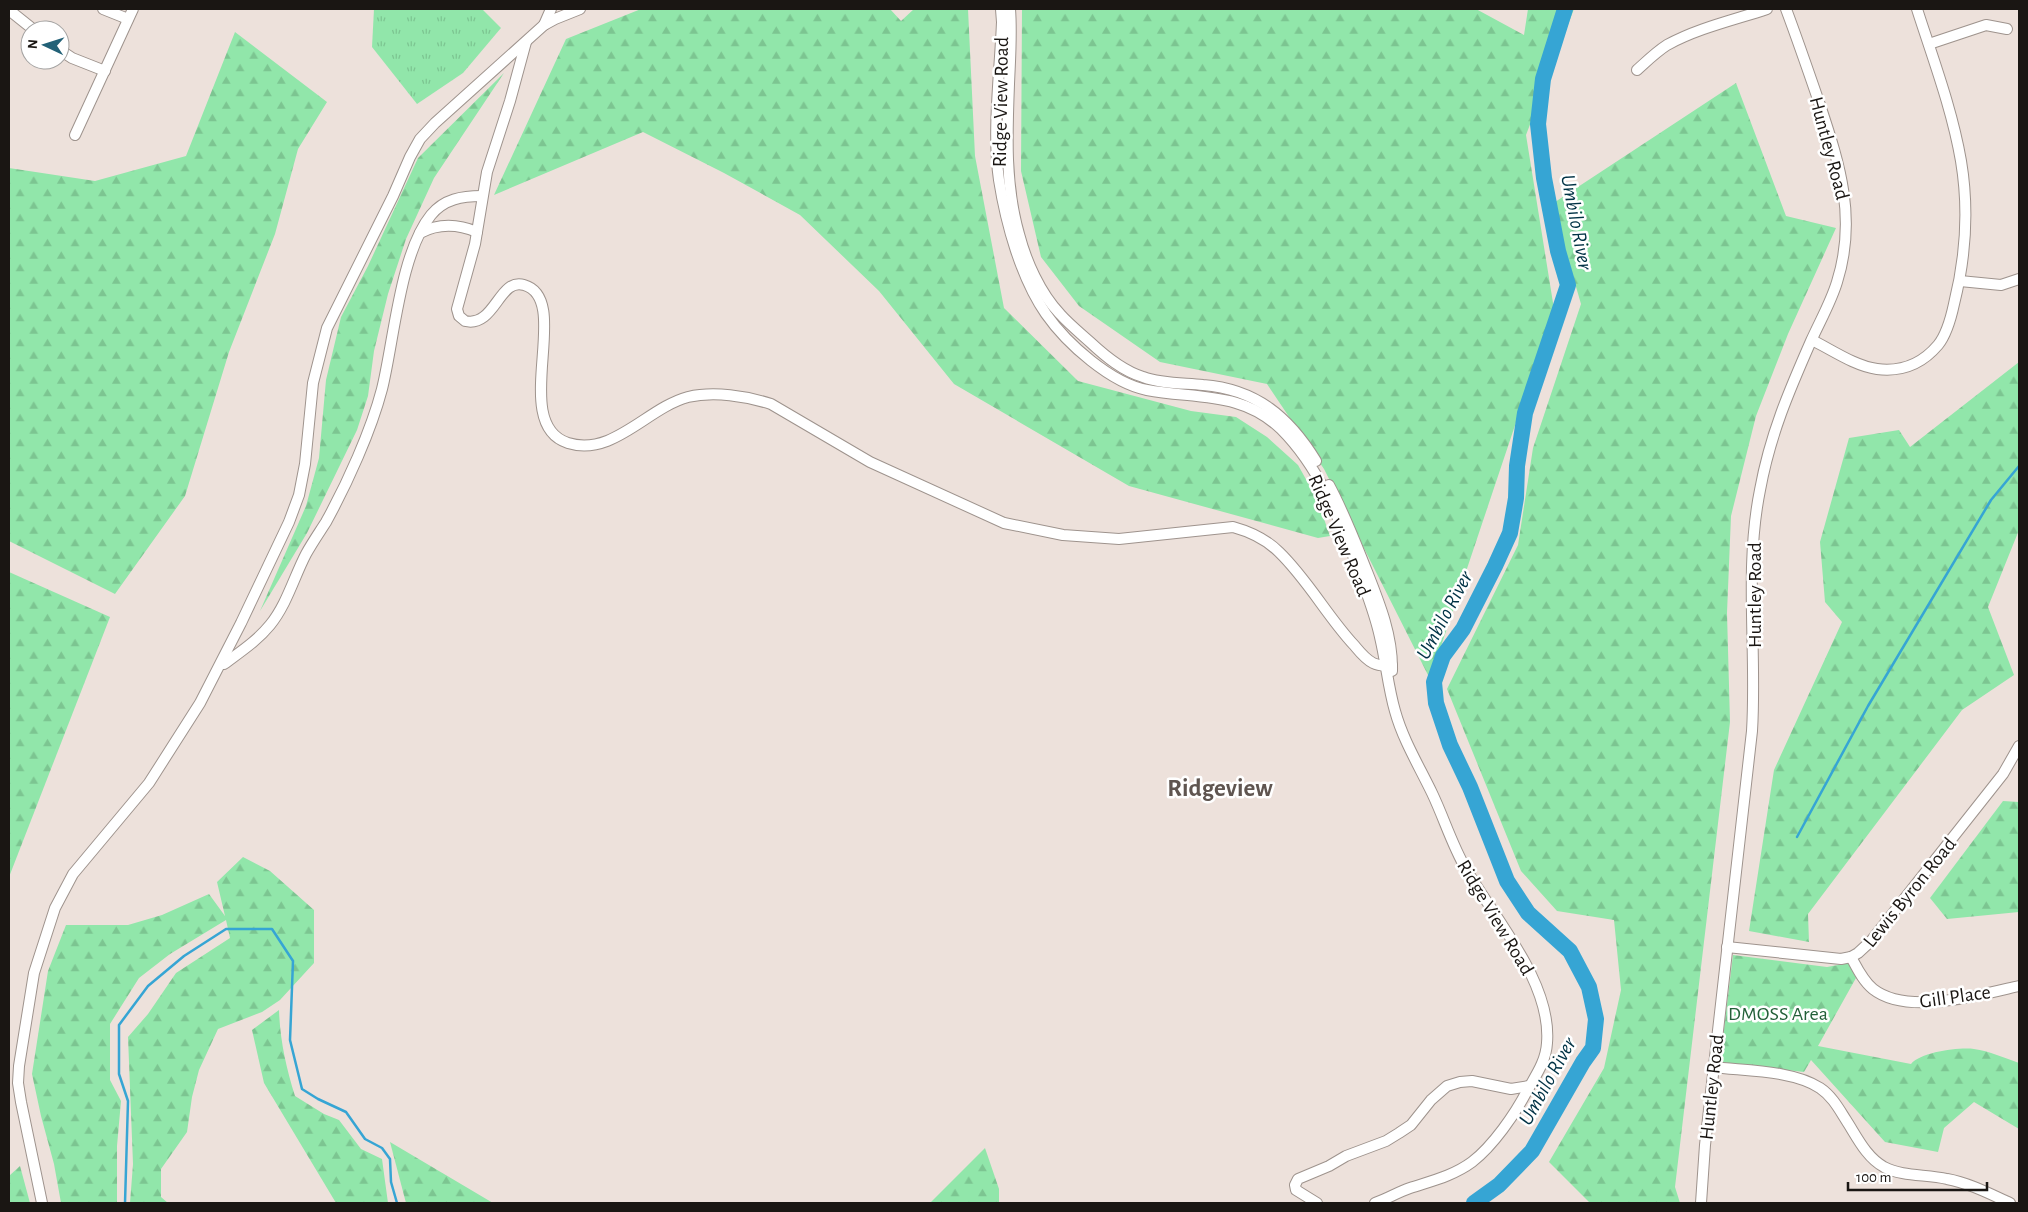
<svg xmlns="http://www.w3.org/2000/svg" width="2028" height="1212" viewBox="0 0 2028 1212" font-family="'Alegreya Sans',sans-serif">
<defs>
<pattern id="grass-tufts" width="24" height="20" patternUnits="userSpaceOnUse" patternTransform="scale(1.25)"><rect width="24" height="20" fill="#91e6aa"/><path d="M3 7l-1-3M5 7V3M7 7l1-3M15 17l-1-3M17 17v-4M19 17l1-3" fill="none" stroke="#7cc591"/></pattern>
<pattern id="forest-firs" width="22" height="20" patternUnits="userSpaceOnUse" patternTransform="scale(1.25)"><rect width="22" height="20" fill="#91e6aa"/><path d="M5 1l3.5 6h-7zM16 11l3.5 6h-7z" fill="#7cc591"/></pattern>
</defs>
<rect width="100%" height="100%" fill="#ede1db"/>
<path fill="url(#grass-tufts)" d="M 374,9 L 482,9 L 501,28 L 463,73 L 417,104 L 372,47 Z"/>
<g fill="url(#forest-firs)">
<path d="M 641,9 L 890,9 L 901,21 L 914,9 L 968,9 L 975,156 L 1004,308 L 1078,381 L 1191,411 L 1236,417 L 1267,437 L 1298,465 L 1317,499 L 1330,536 L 1318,538 L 1129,486 L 954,384 L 879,291 L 800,215 L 724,173 L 643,132 L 494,195 L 566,39 Z"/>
<path d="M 1022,9 L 1476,9 L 1524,35 L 1528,9 L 1574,9 L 1526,135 L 1554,309 L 1430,679 L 1324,469 L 1267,384 L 1160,362 L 1079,306 L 1041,257 L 1021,171 Z"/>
<path d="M 235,32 L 327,102 L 298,149 L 275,234 L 229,352 L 185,496 L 115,594 L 9,541 L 9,168 L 95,181 L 186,156 Z"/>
<path d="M 504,73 L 434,178 L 406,239 L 388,294 L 374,351 L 368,396 L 357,430 L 307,533 L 260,611 L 306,506 L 319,458 L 326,380 L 341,317 L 368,266 L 418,158 Z"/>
<path d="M 1736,83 L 1786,216 L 1836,228 L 1788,334 L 1756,416 L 1731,516 L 1727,613 L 1730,722 L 1675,1187 L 1680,1203 L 1590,1203 L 1549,1162 L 1604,1068 L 1621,990 L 1614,920 L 1557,911 L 1521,871 L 1447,689 L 1518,545 L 1533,448 L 1581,304 L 1552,204 Z"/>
<path d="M 2019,362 L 2019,530 L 1988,607 L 2014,675 L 1962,710 L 1808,914 L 1809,942 L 1749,931 L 1774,770 L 1842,622 L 1825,602 L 1820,542 L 1849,438 L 1899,430 L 1910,447 Z"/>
<path d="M 9,572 L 110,617 L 9,877 Z"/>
<path d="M 2003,801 L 2019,802 L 2019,912 L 1947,919 L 1930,898 Z"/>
<path d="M 243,857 L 270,871 L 314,910 L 314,963 L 280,1000 L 262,1012 L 218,1029 L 199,1070 L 192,1097 L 187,1132 L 161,1169 L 161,1197 L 168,1203 L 130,1203 L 133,1164 L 128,1037 L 148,1014 L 176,973 L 230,938 L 226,920 L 170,954 L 139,978 L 110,1024 L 110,1080 L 121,1101 L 117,1146 L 117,1203 L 61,1203 L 54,1164 L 41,1116 L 32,1074 L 48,971 L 66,925 L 128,925 L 162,915 L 209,894 L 225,916 L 217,882 Z"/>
<path d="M 1733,955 L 1827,967 L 1849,963 L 1856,978 L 1818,1046 L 1911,1064 C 1921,1052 1959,1047 1974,1049 C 1989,1051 2005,1058 2019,1063 L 2019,1129 L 1974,1102 L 1944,1128 L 1938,1152 L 1885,1142 L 1811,1060 L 1804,1072 L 1720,1062 Z"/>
<path d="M 279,1010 C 280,1040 286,1067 295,1096 L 324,1114 L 339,1120 L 361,1149 L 382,1159 L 388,1203 L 336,1203 L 264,1083 L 252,1030 Z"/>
<path d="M 390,1142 L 493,1203 L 406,1203 Z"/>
<path d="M 985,1148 L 999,1189 L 999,1203 L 930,1203 Z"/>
<path d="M 20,1166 L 30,1203 L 9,1203 L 9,1176 Z"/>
</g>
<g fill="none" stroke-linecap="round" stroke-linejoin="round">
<g stroke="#36a5d4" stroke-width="2.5">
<path d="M 1797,837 L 1868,706 L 1991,500 L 2019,466"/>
<path d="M 125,1203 L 128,1101 L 119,1074 L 119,1025 L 148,986 L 184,956 L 226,929 L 272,929 L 293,961 L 290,1040 L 302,1089 L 318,1099 L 346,1112 L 365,1139 L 382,1148 L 390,1159 L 391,1182 L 397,1203"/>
</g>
<path stroke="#36a5d4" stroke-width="16" d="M 1474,1203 L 1499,1185 L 1532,1151 L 1583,1062 L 1593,1048 L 1596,1019 L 1589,987 L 1570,951 L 1528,913 L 1507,881 L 1470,787 L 1450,745 L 1436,703 L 1434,682 L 1443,656 L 1463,629 L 1495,566 L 1510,533 L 1516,498 L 1517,466 L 1525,413 L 1568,285 L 1558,251 L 1544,178 L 1538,124 L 1543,79 L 1565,9"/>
<g stroke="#9e938d" stroke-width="12">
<g id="minor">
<path d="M 103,9 L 128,19"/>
<path d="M 1001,9 L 1002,22 C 1000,72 992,132 999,180 C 1006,224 1021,278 1046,314 C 1067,344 1111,383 1147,390 C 1195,399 1242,391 1281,429 C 1319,467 1338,516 1357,566 C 1365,589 1375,613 1380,637 C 1386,662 1388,687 1395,711 C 1403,740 1419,766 1432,793 C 1444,818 1452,845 1466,869 C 1495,919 1552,983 1547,1043 C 1546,1061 1536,1075 1527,1091 C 1515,1114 1493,1146 1472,1162 C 1453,1176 1431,1181 1410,1188 C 1398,1192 1387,1199 1375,1203"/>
<path d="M 1010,9 C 1012,34 1010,59 1009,84 C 1007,135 1005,185 1019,234 C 1026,261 1040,293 1060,314 C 1069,324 1080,333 1090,342 C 1106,357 1123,371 1143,377 C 1162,384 1183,383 1203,385 C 1256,389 1289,417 1316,461"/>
<path d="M 9,10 L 34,30"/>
<path d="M 544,25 L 551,9"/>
<path d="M 526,42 L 510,101 L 487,172 L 475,244 L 457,309 L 459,316 L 465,321 C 495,328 499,277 524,285 C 574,299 508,424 568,443 C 613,457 647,408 688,397 C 714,391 746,396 771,404 L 870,462 L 1004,523 L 1063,535 L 1119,539 L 1233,527 C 1251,532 1266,539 1279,552 C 1308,580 1327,616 1354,645 C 1359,651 1365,659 1373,663 C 1379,666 1386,666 1392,665"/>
<path d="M 1929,44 L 1986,25 L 2007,29"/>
<path d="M 60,50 L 72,58 L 105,71"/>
<path d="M 1637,70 C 1647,61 1656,52 1667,45 C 1698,28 1734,20 1767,9"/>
<path d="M 75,135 L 133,9"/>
<path d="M 420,233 C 439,223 458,224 477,232"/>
<path d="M 1960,281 L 2001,285 L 2019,279"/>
<path d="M 1812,340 C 1832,350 1855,366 1877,369 C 1901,372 1922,364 1938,345 C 1947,334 1951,318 1954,304 C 1966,256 1969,209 1961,161 C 1952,109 1933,59 1917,9"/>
<path d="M 1329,485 C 1342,509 1352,534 1362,559 C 1376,595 1393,632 1392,671"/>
<path d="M 224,664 C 240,652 257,641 270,625 C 287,604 294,577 306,554 C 312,543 319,533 326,522 C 347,484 371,431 382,389 C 394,341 400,253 431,215 C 444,199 462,196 482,196"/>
<path d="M 1727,947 L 1841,959 L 1851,957 L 1858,953 L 1871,941 L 2003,774 L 2019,746"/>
<path d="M 1851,957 C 1857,968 1863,981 1873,989 C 1907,1016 1980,995 2019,986"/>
<path d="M 1713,1067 C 1745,1071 1793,1070 1820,1088 C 1832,1096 1839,1109 1846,1120 C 1857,1137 1866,1157 1884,1167 C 1903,1177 1926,1174 1947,1179 C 1969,1183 1990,1194 2010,1203"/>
<path d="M 42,1203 L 21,1102 L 18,1083 L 19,1066 L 34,973 L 55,908 L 73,874 L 149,783 L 200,703 L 241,623 L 289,522 L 299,495 L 305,464 L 313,383 L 327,328 L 393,196 L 410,157 L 420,139 L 435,123 L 544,25 L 555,19 L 580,9"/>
<path d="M 1317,1203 L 1296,1190 L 1295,1185 L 1298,1179 L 1329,1166 L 1346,1156 L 1386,1141 L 1399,1133 L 1411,1125 L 1431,1100 L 1447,1086 L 1460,1082 L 1472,1081 L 1511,1089 L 1529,1086"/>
<path d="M 1701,1203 L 1705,1145 L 1752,731 C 1757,651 1744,569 1760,490 C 1770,435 1789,391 1811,341 C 1820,321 1831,302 1837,282 C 1857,219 1840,165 1820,105 C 1809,73 1798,41 1786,9"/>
</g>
</g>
<use href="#minor" stroke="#fff" stroke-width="10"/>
</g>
<g text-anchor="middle" stroke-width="5" stroke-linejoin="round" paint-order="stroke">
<g font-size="20" fill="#1a1613" stroke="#fff">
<text transform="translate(1000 102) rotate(-89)" y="7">Ridge View Road</text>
<text transform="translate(1830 148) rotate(75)" y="7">Huntley Road</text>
<text transform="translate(1340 535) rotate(67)" y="7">Ridge View Road</text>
<text transform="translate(1754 595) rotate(-90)" y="7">Huntley Road</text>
<text transform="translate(1909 892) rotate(-51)" y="7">Lewis Byron Road</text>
<text transform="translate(1496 917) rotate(59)" y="7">Ridge View Road</text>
<text transform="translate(1955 996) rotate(-8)" y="7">Gill Place</text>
<text transform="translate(1711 1087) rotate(-84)" y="7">Huntley Road</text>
</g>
<g font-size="20" fill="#236039" stroke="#fff">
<text x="1778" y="1020">DMOSS Area</text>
</g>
<g font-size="21" font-style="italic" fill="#003245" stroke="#fff">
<text transform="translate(1577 222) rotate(79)" y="7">Umbilo River</text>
<text transform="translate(1444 615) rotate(-62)" y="7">Umbilo River</text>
<text transform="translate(1547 1081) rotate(-61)" y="7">Umbilo River</text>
</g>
<g font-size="25" font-weight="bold" fill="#5f5550" stroke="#fff">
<text x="1220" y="796">Ridgeview</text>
</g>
</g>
<rect width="2028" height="1212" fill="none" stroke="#1a1613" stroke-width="20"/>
<g transform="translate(45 45) rotate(274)"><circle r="24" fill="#ffffff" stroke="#a3a2a1"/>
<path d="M0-4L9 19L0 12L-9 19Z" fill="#226177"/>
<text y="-8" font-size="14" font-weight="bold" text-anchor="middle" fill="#1a1613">N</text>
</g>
<path d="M1848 1182v8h139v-8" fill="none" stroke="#1a1613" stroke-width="2.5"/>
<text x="1856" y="1182" font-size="15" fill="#1a1613" stroke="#ffffff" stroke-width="4" paint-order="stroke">100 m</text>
</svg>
